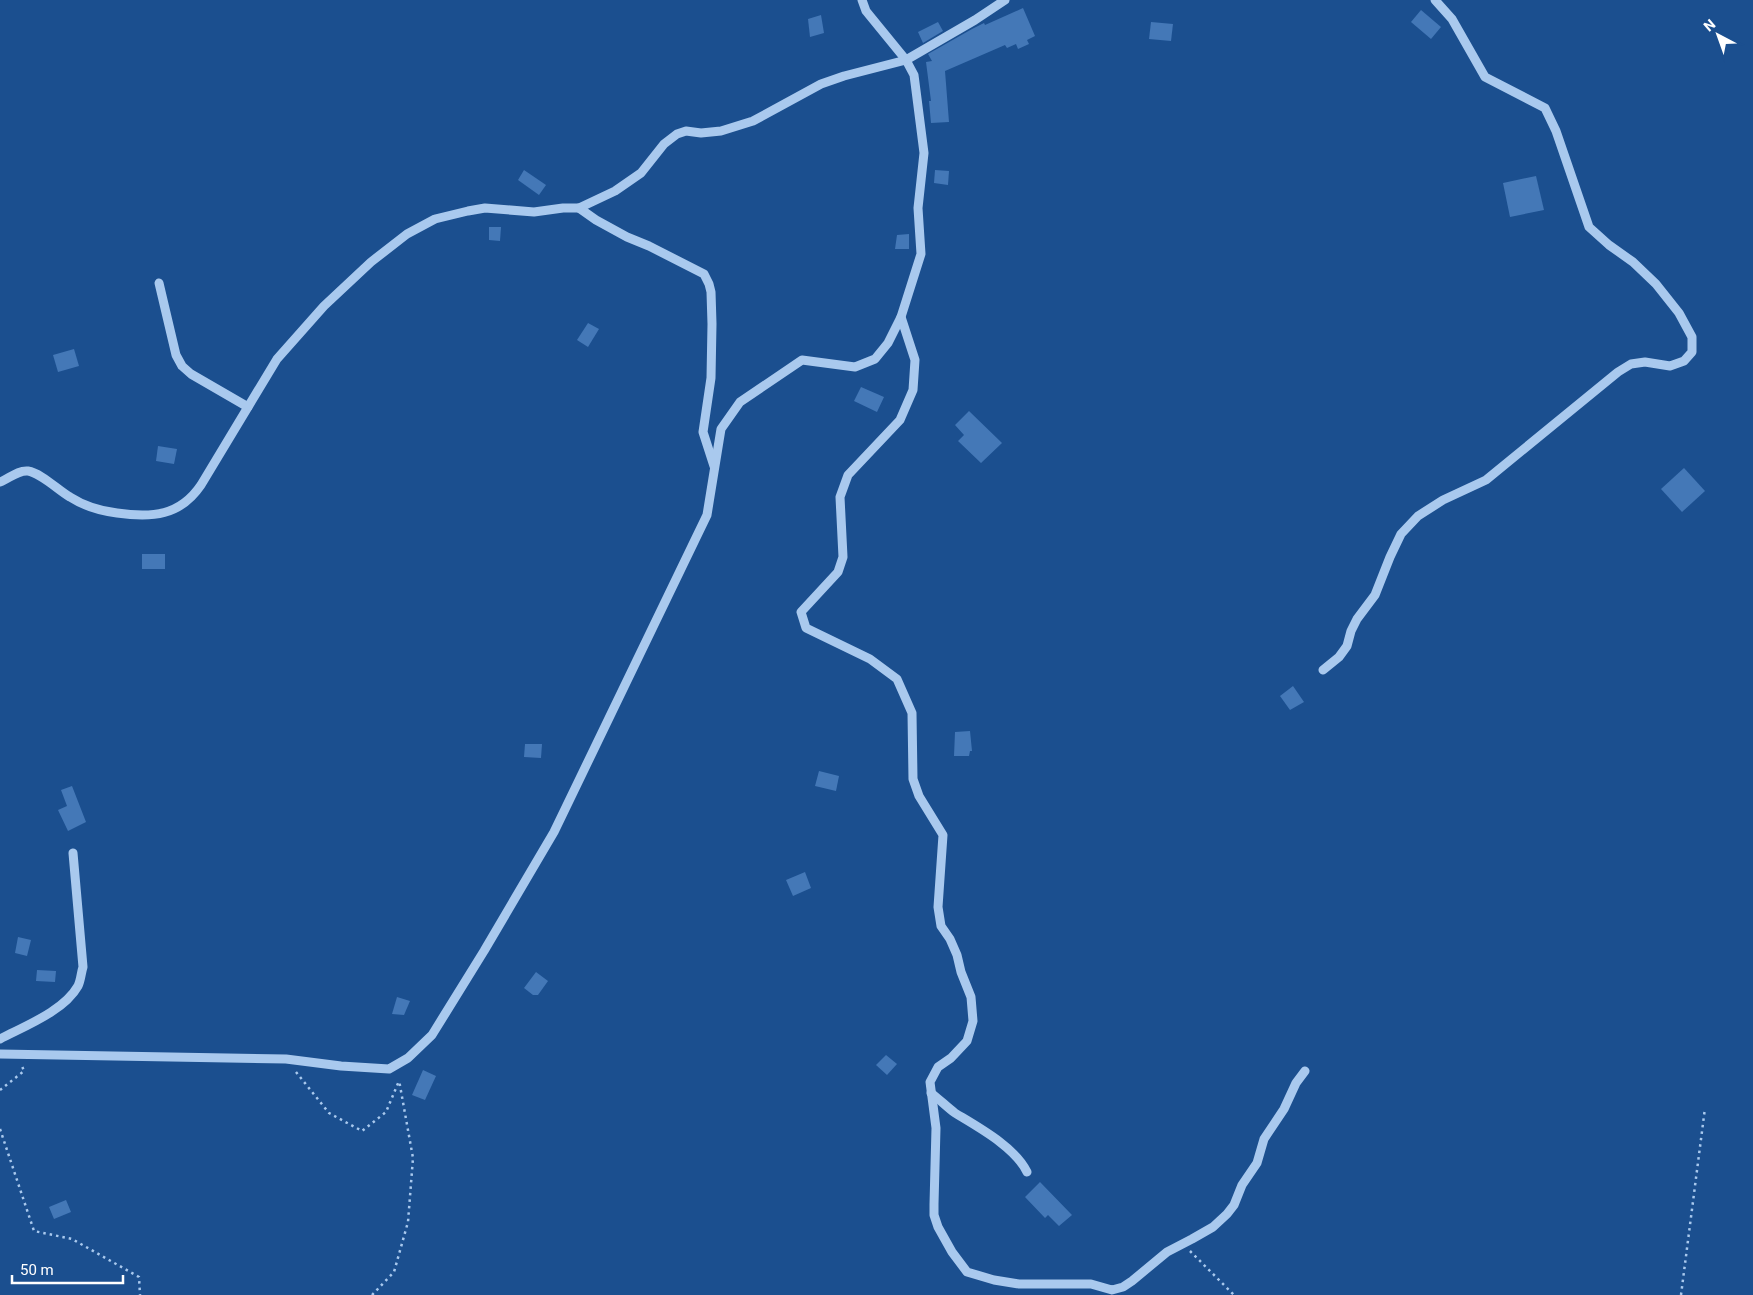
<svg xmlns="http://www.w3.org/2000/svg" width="1753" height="1295" viewBox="0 0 1753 1295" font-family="Roboto,sans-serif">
<rect width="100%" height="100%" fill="#1b4f8f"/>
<g fill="#4478b7">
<path d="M 1023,8 L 1035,36 L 1027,40 L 1029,44 L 1018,49 L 1016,44 L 1007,48 L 1005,45 L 945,71 L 949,122 L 931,123 L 929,101 L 931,101 L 926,62 L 932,61 L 928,54 L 972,29 L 984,23 L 985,25 Z"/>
<path d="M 1421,10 L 1441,27 L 1431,39 L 1411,22 Z"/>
<path d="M 821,15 L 824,33 L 810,37 L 808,19 Z"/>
<path d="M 938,22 L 943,31 L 923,43 L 918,32 Z"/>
<path d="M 1151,22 L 1173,24 L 1171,41 L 1149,39 Z"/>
<path d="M 524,170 L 546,185 L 539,195 L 518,180 Z"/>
<path d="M 935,170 L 949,171 L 948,185 L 934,183 Z"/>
<path d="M 1536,176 L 1544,210 L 1510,217 L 1503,183 Z"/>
<path d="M 489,227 L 501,227 L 500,241 L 489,240 Z"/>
<path d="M 909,234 L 909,249 L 895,249 L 897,235 Z"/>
<path d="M 588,323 L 599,329 L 588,347 L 577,340 Z"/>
<path d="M 74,349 L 79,366 L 58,372 L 53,355 Z"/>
<path d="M 861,387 L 884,397 L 877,412 L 854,401 Z"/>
<path d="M 969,411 L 1002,443 L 981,463 L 958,441 L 964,435 L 955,425 Z"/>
<path d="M 158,446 L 177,449 L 174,464 L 156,461 Z"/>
<path d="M 1684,468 L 1705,491 L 1682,512 L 1661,489 Z"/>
<rect x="142" y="554" width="23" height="15"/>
<path d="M 1293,686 L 1304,702 L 1290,710 L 1280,696 Z"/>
<path d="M 970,731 L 972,751 L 970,751 L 969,756 L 954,756 L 955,732 Z"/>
<path d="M 525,744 L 542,744 L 541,758 L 524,757 Z"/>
<path d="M 819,771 L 839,776 L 836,791 L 815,786 Z"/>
<path d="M 72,786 L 86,822 L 68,831 L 58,810 L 67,806 L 61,790 Z"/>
<path d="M 805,872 L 811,888 L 793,896 L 786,880 Z"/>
<path d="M 18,937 L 31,940 L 27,956 L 15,953 Z"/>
<path d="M 37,970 L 56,971 L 55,982 L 36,981 Z"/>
<path d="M 536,972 L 548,981 L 538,995 L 533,995 L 524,988 Z"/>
<path d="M 397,997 L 410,1001 L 404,1015 L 392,1014 Z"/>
<path d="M 886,1055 L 897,1064 L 887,1075 L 876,1065 Z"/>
<path d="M 423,1070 L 436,1076 L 425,1100 L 412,1095 Z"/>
<path d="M 1040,1182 L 1072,1215 L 1059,1226 L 1048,1215 L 1045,1218 L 1025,1197 Z"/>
<path d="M 66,1200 L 71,1212 L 54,1219 L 49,1207 Z"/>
</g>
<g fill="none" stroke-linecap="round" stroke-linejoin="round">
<g stroke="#a9c9ee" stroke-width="2.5" stroke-dasharray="2.5 4" stroke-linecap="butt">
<path d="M 296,1072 L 329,1113 L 362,1131 L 386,1112 L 399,1081"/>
<path d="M 0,1090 L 24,1071 L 22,1066"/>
<path d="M 0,1129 L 34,1231 L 72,1239 L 139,1277 L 140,1295"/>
<path d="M 1190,1251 L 1234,1295"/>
<path d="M 372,1295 L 394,1272 L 408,1222 L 413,1158 L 399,1080"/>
<path d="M 1681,1295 L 1705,1108"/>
</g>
<g stroke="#a9c9ee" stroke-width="9">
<path d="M 579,208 L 596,220 L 627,237 L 649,246 L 704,274 L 709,284 L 711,292 L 712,324 L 711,378 L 703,432 L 714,466"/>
<path d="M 159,283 L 176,355 L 182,366 L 191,374 L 248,407"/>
<path d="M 901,317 L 915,360 L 913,390 L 900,420 L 848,475 L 840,497 L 843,557 L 838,572 L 801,612 L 806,628 L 870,659 L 897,679 L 912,713 L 913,779 L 919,796 L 943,835 L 938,907 L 941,926 L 950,939 L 957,955 L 961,972 L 971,997 L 973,1021 L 967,1041 L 951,1058 L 938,1067 L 930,1082 L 936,1128 L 934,1204 L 934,1215 L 938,1227 L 952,1252 L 967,1272 L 994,1280 L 1019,1284 L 1091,1284 L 1112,1290 L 1123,1287 L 1132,1281 L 1167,1252 L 1192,1239 L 1213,1227 L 1227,1214 L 1234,1205 L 1242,1185 L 1257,1163 L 1264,1139 L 1284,1109 L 1296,1083 L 1305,1071"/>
<path d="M 0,482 C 9,479 17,470 28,471 C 41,473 58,490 70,497 C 84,506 101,511 117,513 C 152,518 180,516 201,485 L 277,359 L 324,306 L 371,262 L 407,234 L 435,219 L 468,211 L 485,208 L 534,212 L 563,208 L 579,208 L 615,191 L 641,173 L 664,144 L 677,134 L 686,131 L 701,133 L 721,131 L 753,121 L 821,84 L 844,76 L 906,60 L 975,20 L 1005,0"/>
<path d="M 1323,670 L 1339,657 L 1347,646 L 1351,631 L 1357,619 L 1375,595 L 1390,557 L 1401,534 L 1418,516 L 1443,500 L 1486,480 L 1618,372 L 1631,364 L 1645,362 L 1670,366 L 1684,361 L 1692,352 L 1692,337 L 1679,313 L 1656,284 L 1633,262 L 1609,245 L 1589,227 L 1556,131 L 1545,108 L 1485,77 L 1452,19 L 1435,0"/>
<path d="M 0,1039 C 25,1026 64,1011 78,986 C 81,980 81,973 83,967 L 73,853"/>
<path d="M 0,1054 L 286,1059 L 341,1066 L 389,1069 L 408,1058 L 432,1035 L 484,951 L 554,832 L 707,515 L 721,429 L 740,402 L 802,360 L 855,367 L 875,359 L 888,343 L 901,317 L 921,254 L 918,208 L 924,153 L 914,75 L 906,60 L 866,11 L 862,0"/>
<path d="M 931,1093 C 939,1099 947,1107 955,1113 C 978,1127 1015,1147 1027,1172"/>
</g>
</g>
<g transform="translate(1718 35) rotate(319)" stroke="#1b4f8f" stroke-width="4" paint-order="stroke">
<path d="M0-4L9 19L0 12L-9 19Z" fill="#ffffff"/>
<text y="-8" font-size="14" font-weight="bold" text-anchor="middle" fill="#ffffff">N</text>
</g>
<path d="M12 1275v8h111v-8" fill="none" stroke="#ffffff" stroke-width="2.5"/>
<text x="20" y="1275" font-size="15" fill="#ffffff" stroke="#1b4f8f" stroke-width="4" paint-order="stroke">50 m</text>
</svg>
